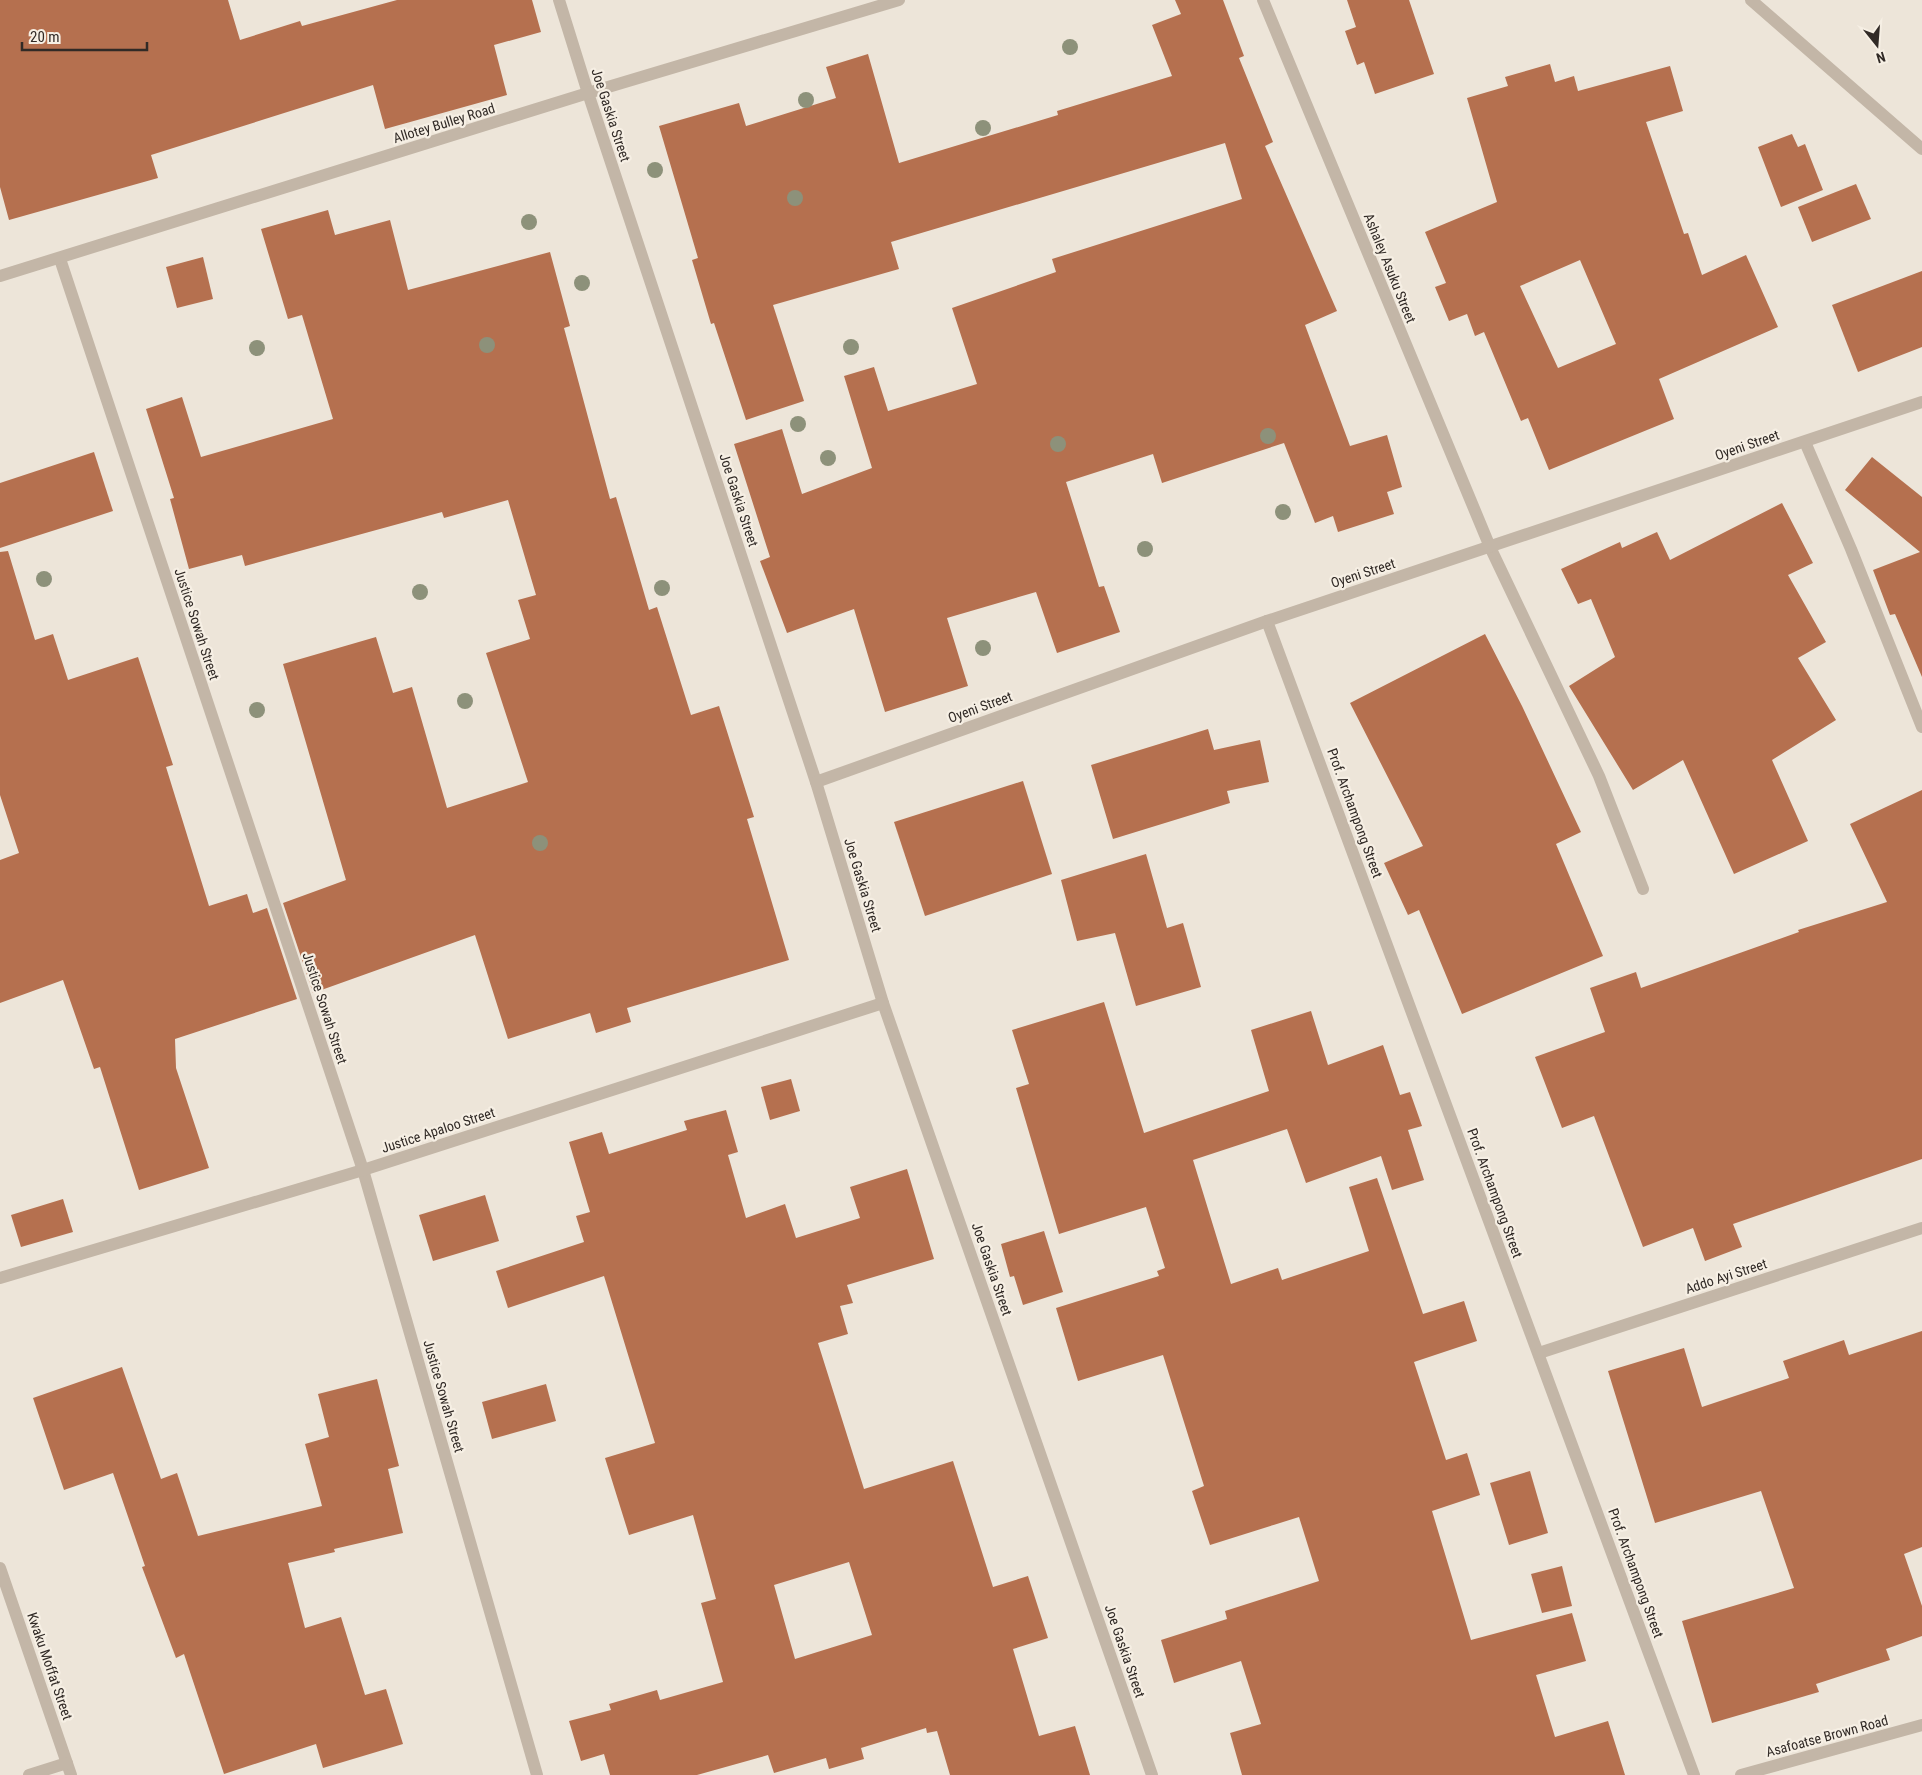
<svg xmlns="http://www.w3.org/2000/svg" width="1922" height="1775" viewBox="0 0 1922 1775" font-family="'Roboto Condensed',sans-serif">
<rect width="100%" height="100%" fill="#ede5d9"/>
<g fill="#b5704f" fill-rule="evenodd">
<path d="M 0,0 L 228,0 L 240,40 L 300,21 L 302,26 L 397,0 L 532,0 L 541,32 L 494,45 L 507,95 L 385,129 L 373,85 L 151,155 L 158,178 L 9,220 L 0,187 Z"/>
<path d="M 1175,0 L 1223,0 L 1244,56 L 1239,58 L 1273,142 L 1265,146 L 1337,311 L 1305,325 L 1350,446 L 1387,435 L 1402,487 L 1387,492 L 1394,514 L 1338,532 L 1333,516 L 1315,523 L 1284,443 L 1162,483 L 1153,454 L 1066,482 L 1099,587 L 1104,586 L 1120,632 L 1057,653 L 1036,592 L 947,618 L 968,686 L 885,712 L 854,609 L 787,633 L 760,561 L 770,557 L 734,444 L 782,429 L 802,494 L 872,468 L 844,376 L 874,367 L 888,411 L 977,384 L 952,308 L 1056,272 L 1052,259 L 1242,199 L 1225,143 L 891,242 L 899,269 L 773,305 L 804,401 L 746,420 L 714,323 L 711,324 L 692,260 L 698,258 L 659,126 L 739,103 L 746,126 L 836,98 L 826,67 L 868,54 L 899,163 L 1058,115 L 1057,111 L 1172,76 L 1152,25 L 1181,14 Z"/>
<path d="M 1347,0 L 1409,0 L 1434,74 L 1375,94 L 1364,62 L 1357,65 L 1345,31 L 1356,27 Z"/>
<path d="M 1550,64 L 1555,82 L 1574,76 L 1578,91 L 1670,66 L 1683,111 L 1646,122 L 1684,234 L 1688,233 L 1702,275 L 1746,255 L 1778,327 L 1659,379 L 1674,419 L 1549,470 L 1528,418 L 1521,421 L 1484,332 L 1475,336 L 1467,314 L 1449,321 L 1435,287 L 1446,283 L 1425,232 L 1497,202 L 1467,98 L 1508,86 L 1505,77 ZM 1580,260 L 1616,344 L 1558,368 L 1520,286 Z"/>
<path d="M 1792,134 L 1798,147 L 1805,144 L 1823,190 L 1781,207 L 1758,147 Z"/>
<path d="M 1856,184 L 1871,219 L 1812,242 L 1798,207 Z"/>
<path d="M 328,210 L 335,235 L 390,220 L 408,290 L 550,252 L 570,326 L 564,328 L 610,499 L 616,497 L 649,610 L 657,607 L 691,715 L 719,706 L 754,817 L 747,819 L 789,960 L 627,1008 L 631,1022 L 596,1033 L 590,1013 L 508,1039 L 475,935 L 313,993 L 283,903 L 346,880 L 283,664 L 376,637 L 393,693 L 412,687 L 447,808 L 528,782 L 486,653 L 530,639 L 518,600 L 536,595 L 508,500 L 444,518 L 442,512 L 245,566 L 242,555 L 189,569 L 170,499 L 174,498 L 146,409 L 182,397 L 201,457 L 333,419 L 302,315 L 288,319 L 261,229 Z"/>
<path d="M 203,257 L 213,299 L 177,308 L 166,267 Z"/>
<path d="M 1922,271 L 1922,347 L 1858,372 L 1832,305 Z"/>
<path d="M 94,452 L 113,511 L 0,548 L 0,483 Z"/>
<path d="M 1872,457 L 1922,497 L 1922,677 L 1895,614 L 1890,615 L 1873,570 L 1920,552 L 1845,490 Z"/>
<path d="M 1782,503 L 1813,563 L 1788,575 L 1826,642 L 1798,658 L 1836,720 L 1772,760 L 1808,841 L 1734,874 L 1683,760 L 1633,790 L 1569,686 L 1615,657 L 1591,599 L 1578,604 L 1561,569 L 1620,542 L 1622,548 L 1657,532 L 1670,560 Z"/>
<path d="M 8,551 L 35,640 L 53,634 L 68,680 L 138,657 L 173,765 L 166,767 L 209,906 L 247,894 L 253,913 L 267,908 L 297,999 L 175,1039 L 176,1068 L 209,1168 L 139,1190 L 100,1067 L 94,1069 L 63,980 L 0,1003 L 0,860 L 19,853 L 0,795 L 0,552 Z"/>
<path d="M 1485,634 L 1522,706 L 1581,832 L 1556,844 L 1603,956 L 1462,1014 L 1419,910 L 1408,915 L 1384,863 L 1423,846 L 1350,703 Z"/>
<path d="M 1208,729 L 1214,750 L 1260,740 L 1269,782 L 1227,791 L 1230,803 L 1113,839 L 1091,765 Z"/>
<path d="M 1023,781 L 1052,874 L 925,916 L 894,822 Z"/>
<path d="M 1922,790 L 1922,1159 L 1733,1224 L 1742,1247 L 1705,1261 L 1693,1228 L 1643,1247 L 1594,1116 L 1562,1128 L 1535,1057 L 1605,1032 L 1590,988 L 1636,972 L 1641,988 L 1799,932 L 1798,930 L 1887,902 L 1850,824 Z"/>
<path d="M 1146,854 L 1167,928 L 1183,923 L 1201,987 L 1136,1006 L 1115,933 L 1077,941 L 1061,880 Z"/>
<path d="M 1104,1002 L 1144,1133 L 1269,1091 L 1251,1030 L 1311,1011 L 1328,1065 L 1383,1045 L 1400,1095 L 1410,1092 L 1422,1126 L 1408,1130 L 1424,1180 L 1392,1190 L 1381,1156 L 1306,1183 L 1287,1129 L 1193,1160 L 1231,1284 L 1278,1268 L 1282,1280 L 1369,1251 L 1349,1187 L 1377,1178 L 1423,1314 L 1464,1301 L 1477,1341 L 1414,1362 L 1446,1460 L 1467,1453 L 1480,1495 L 1432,1511 L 1471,1640 L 1572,1613 L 1586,1661 L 1536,1675 L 1555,1737 L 1608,1721 L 1625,1775 L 1242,1775 L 1230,1733 L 1261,1724 L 1241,1661 L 1174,1683 L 1161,1640 L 1227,1619 L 1225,1611 L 1319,1581 L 1299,1517 L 1210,1545 L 1192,1491 L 1204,1486 L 1163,1355 L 1078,1381 L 1056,1308 L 1159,1276 L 1157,1271 L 1165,1268 L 1146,1207 L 1059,1234 L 1016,1088 L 1029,1084 L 1012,1030 Z"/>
<path d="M 791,1079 L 800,1111 L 770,1120 L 761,1087 Z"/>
<path d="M 726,1110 L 738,1152 L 728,1155 L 746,1218 L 785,1204 L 796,1238 L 860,1218 L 850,1187 L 907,1169 L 934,1259 L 847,1285 L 853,1303 L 840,1306 L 848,1334 L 818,1343 L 864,1489 L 953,1461 L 993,1587 L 1028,1576 L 1048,1638 L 1013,1649 L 1039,1736 L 1075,1726 L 1090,1775 L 950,1775 L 937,1731 L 927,1733 L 926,1728 L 861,1748 L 864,1759 L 829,1769 L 826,1758 L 774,1773 L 768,1755 L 697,1775 L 610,1775 L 604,1754 L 581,1761 L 569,1721 L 611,1710 L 609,1704 L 657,1690 L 660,1700 L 723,1682 L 701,1603 L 716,1599 L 693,1515 L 629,1535 L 605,1458 L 655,1443 L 604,1276 L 508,1308 L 496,1271 L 584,1242 L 576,1216 L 590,1212 L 569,1142 L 602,1132 L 609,1154 L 687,1130 L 684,1121 ZM 849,1562 L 872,1635 L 795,1659 L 774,1585 Z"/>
<path d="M 485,1195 L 499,1241 L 433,1261 L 419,1215 Z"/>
<path d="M 63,1199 L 73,1232 L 21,1247 L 11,1215 Z"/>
<path d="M 1044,1231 L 1063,1292 L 1023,1305 L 1014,1276 L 1010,1277 L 1001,1244 Z"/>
<path d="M 1922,1331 L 1922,1547 L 1904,1554 L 1922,1606 L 1922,1636 L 1886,1649 L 1890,1660 L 1816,1684 L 1819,1692 L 1712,1723 L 1682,1621 L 1794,1588 L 1761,1491 L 1655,1523 L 1608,1371 L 1684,1348 L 1702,1407 L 1789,1378 L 1783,1361 L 1844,1340 L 1849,1355 Z"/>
<path d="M 122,1367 L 161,1479 L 177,1473 L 198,1536 L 322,1506 L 305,1444 L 329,1437 L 318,1394 L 377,1379 L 399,1466 L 388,1469 L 403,1533 L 334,1549 L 335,1552 L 288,1563 L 305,1628 L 341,1617 L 365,1695 L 386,1689 L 403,1744 L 323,1768 L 316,1744 L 224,1774 L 184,1654 L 176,1658 L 142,1567 L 145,1566 L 113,1473 L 64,1490 L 33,1398 Z"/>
<path d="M 546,1384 L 556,1421 L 492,1439 L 482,1402 Z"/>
<path d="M 1530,1471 L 1548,1533 L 1509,1545 L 1490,1483 Z"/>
<path d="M 1562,1566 L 1572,1606 L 1542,1613 L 1531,1574 Z"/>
</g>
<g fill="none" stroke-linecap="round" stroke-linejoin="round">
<path stroke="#c3b6a7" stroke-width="12" d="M 1490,547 L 1599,776 L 1643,889"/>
<g stroke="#c3b6a7" stroke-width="12">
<path d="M 559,0 L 588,93 L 816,782 L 883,1003 L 1152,1775"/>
<path d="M 1263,0 L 1490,547"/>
<path d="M 1751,0 L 1922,149"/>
<path d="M 60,259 L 363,1170 L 537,1775"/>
<path d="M 0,276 L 588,93 L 899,0"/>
<path d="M 1805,442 L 1851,549 L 1922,727"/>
<path d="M 1267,621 L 1694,1775"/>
<path d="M 816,782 L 1267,621 L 1922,402"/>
<path d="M 0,1278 L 363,1170 L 883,1003"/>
<path d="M 1539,1353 L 1922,1228"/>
<path d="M 0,1568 L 71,1775"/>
<path d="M 29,1775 L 67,1763"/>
<path d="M 1741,1775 L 1922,1725"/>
</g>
</g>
<g fill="#8d917a">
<circle cx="1070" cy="47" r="8"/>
<circle cx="806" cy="100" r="8"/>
<circle cx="983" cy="128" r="8"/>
<circle cx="655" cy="170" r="8"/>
<circle cx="795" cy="198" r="8"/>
<circle cx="529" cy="222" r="8"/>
<circle cx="582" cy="283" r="8"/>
<circle cx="487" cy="345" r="8"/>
<circle cx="851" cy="347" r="8"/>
<circle cx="257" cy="348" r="8"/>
<circle cx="798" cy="424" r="8"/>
<circle cx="1268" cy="436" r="8"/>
<circle cx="1058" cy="444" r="8"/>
<circle cx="828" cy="458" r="8"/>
<circle cx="1283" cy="512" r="8"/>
<circle cx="1145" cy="549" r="8"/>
<circle cx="44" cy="579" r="8"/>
<circle cx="662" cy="588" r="8"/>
<circle cx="420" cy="592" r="8"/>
<circle cx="983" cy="648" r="8"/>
<circle cx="465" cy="701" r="8"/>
<circle cx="257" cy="710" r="8"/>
<circle cx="540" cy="843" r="8"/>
</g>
<g text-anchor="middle" stroke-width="4.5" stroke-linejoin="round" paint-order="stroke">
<g font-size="14" fill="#312a26" stroke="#f6efe4">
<text transform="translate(611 115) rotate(72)" y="5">Joe Gaskia Street</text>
<text transform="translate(444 123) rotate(-17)" y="5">Allotey Bulley Road</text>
<text transform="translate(1390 268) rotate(68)" y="5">Ashaley Asuku Street</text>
<text transform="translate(1747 445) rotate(-19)" y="5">Oyeni Street</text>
<text transform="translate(739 500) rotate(72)" y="5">Joe Gaskia Street</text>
<text transform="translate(1363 573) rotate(-18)" y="5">Oyeni Street</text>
<text transform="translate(197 624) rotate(72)" y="5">Justice Sowah Street</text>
<text transform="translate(980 707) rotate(-20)" y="5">Oyeni Street</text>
<text transform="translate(1355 813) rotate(70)" y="5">Prof. Archampong Street</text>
<text transform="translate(863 885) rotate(73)" y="5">Joe Gaskia Street</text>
<text transform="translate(325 1008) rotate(72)" y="5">Justice Sowah Street</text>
<text transform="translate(438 1130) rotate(-18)" y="5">Justice Apaloo Street</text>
<text transform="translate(1495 1193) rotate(70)" y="5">Prof. Archampong Street</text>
<text transform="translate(992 1269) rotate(71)" y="5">Joe Gaskia Street</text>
<text transform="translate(1726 1276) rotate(-18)" y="5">Addo Ayi Street</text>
<text transform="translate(444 1396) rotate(74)" y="5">Justice Sowah Street</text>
<text transform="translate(1636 1573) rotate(70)" y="5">Prof. Archampong Street</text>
<text transform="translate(1125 1651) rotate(71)" y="5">Joe Gaskia Street</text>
<text transform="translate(50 1666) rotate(71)" y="5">Kwaku Moffat Street</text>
<text transform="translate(1827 1736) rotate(-15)" y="5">Asafoatse Brown Road</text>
</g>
</g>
<g transform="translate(1877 45) rotate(163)" stroke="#f6efe4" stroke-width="4" paint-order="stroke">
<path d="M0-4L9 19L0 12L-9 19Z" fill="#312a26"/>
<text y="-8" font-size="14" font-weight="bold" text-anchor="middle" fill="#312a26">N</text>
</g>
<path d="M22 42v8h125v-8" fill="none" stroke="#312a26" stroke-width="2.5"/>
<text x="30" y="42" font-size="15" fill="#312a26" stroke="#f6efe4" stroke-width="4" paint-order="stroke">20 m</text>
</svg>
